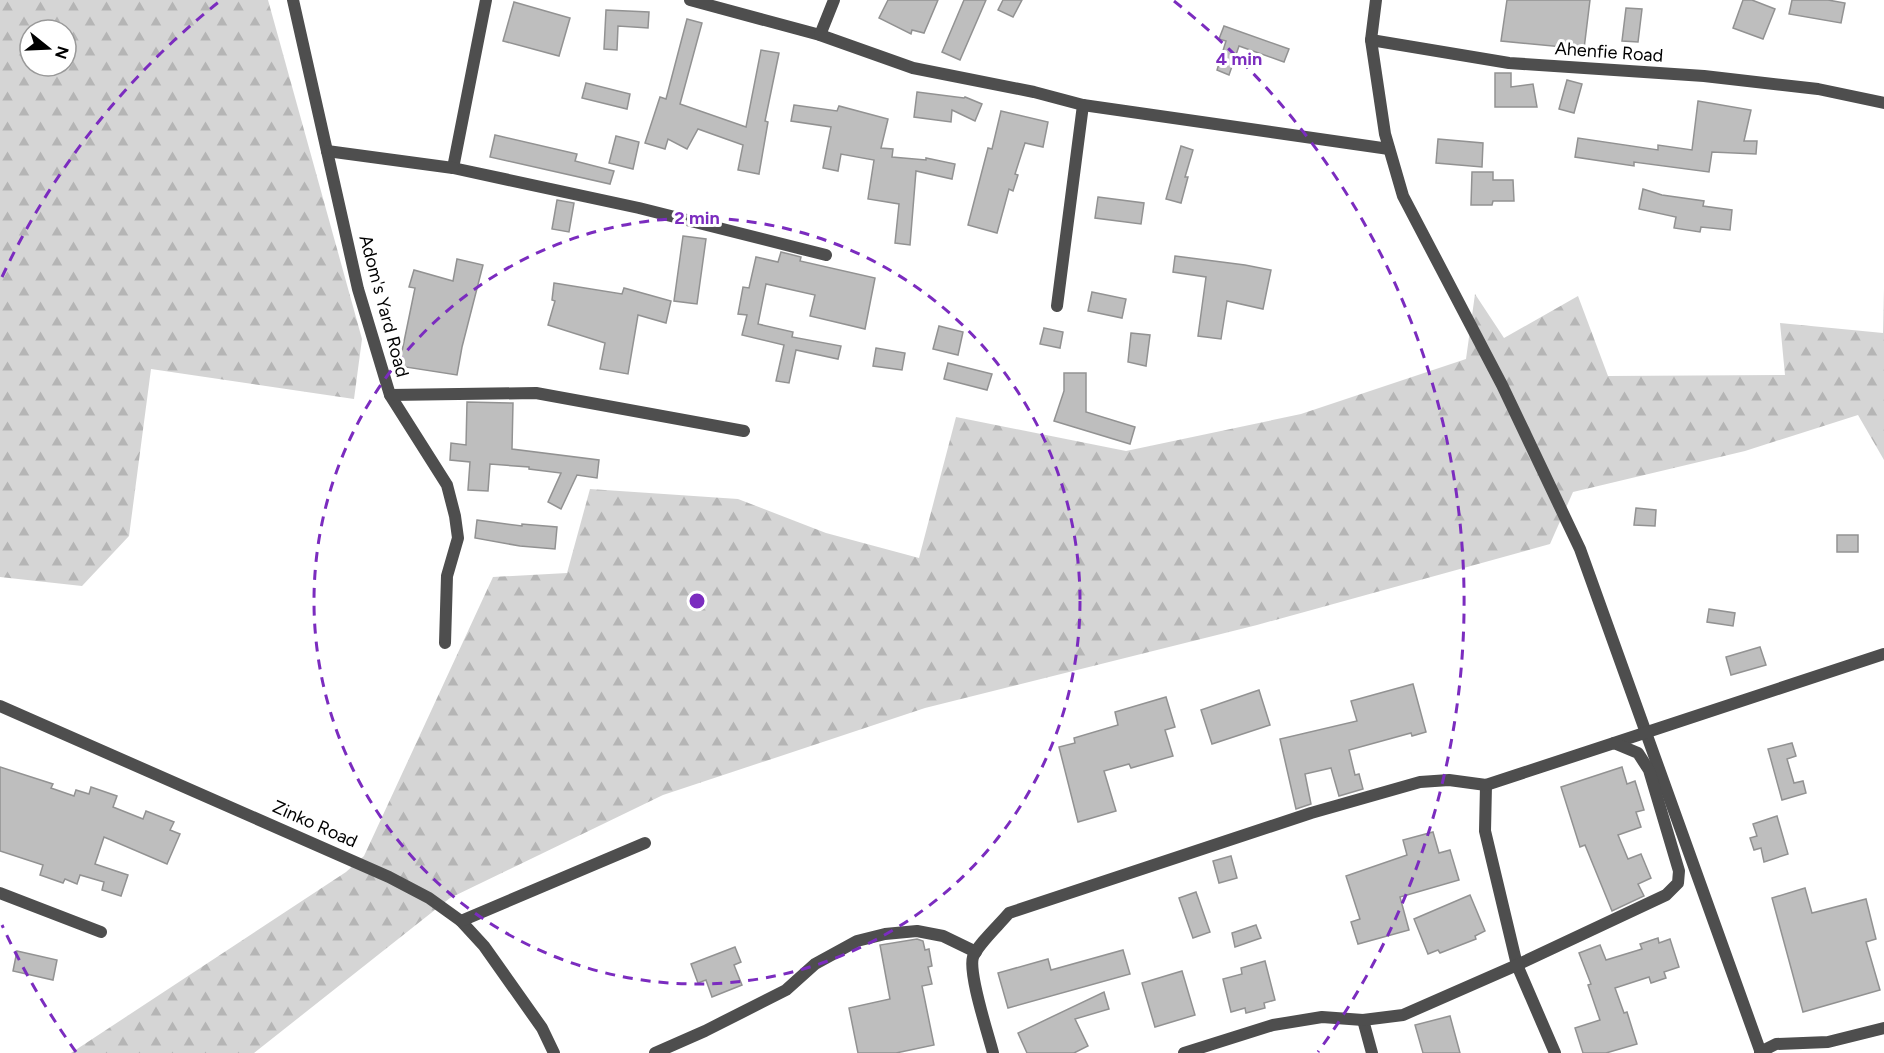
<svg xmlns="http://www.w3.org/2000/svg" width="1884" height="1053" viewBox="0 0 1884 1053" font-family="Figtree,sans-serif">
<defs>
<pattern id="forest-firs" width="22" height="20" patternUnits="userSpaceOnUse" patternTransform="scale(1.5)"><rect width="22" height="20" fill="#d5d5d5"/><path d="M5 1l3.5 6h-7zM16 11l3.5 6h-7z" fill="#b5b5b5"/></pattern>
</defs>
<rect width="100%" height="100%" fill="#fff"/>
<g fill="url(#forest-firs)" fill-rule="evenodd">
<path d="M 0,0 L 268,0 L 362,339 L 354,399 L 151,369 L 129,536 L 82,586 L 0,577 ZM 30,30 L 66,30 L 66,66 L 30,66 Z"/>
<path d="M 1884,288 L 1884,460 L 1858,415 L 1745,451 L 1573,492 L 1550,544 L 1257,625 L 925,708 L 663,795 L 450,898 L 254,1053 L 71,1053 L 346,872 L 364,856 L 493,577 L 567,573 L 590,489 L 738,499 L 826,533 L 919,558 L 956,417 L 1126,451 L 1301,414 L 1466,359 L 1475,294 L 1504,338 L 1578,296 L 1608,376 L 1785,375 L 1780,323 L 1883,333 Z"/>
</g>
<g fill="#bebebe" stroke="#929292" stroke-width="1.5">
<path d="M 888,0 L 938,0 L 924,33 L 912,30 L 911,34 L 879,18 Z"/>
<path d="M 964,0 L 986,0 L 960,60 L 942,52 Z"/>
<path d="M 1003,0 L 1022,0 L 1013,17 L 998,10 Z"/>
<path d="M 1507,0 L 1590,0 L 1584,49 L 1501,41 Z"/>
<path d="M 1743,0 L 1752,0 L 1775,9 L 1763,39 L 1733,28 Z"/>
<path d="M 1792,0 L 1828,0 L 1845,3 L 1841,23 L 1789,14 Z"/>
<path d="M 514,2 L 570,18 L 559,56 L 503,41 Z"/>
<path d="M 1626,8 L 1642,9 L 1638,42 L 1622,41 Z"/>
<path d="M 606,10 L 649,12 L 648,28 L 618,26 L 617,50 L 604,49 Z"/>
<path d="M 687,19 L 702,23 L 680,104 L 746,127 L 761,50 L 779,53 L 765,121 L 768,122 L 759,174 L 738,170 L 743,145 L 698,129 L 687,149 L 668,139 L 665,149 L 645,143 L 660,97 L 666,99 Z"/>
<path d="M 1224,26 L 1289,49 L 1284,62 L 1239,46 L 1229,75 L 1217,70 L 1226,41 L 1219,39 Z"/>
<path d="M 1495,73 L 1511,73 L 1511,87 L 1533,84 L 1537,107 L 1495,107 Z"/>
<path d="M 1567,80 L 1582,84 L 1574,113 L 1559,109 Z"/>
<path d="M 586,83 L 630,94 L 627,109 L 582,98 Z"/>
<path d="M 917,92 L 964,98 L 965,97 L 982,104 L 975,121 L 952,110 L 951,122 L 914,117 Z"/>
<path d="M 1698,101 L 1751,110 L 1744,141 L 1757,141 L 1756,154 L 1712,152 L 1709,172 L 1634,162 L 1634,166 L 1575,157 L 1578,138 L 1658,150 L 1658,145 L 1692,150 Z"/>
<path d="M 794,105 L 837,111 L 839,106 L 888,119 L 881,148 L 893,149 L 892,157 L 926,160 L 926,158 L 955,164 L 952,179 L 916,171 L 910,245 L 895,243 L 899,204 L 868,199 L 874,160 L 841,154 L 838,171 L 823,168 L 831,127 L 791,121 Z"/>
<path d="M 1001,111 L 1048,122 L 1043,147 L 1025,143 L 1015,174 L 1018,175 L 1013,191 L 1009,189 L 997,233 L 968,225 L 988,148 L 992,149 Z"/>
<path d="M 495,135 L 577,154 L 575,161 L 614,171 L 610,184 L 490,157 Z"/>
<path d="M 616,136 L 639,142 L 633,169 L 609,163 Z"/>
<path d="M 1438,139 L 1483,143 L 1482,167 L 1436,163 Z"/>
<path d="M 1181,146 L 1193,150 L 1185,177 L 1188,177 L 1181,203 L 1166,199 Z"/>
<path d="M 1472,172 L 1493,172 L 1493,180 L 1513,180 L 1514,201 L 1493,201 L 1492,205 L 1471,205 Z"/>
<path d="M 1643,189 L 1662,195 L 1704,201 L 1703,206 L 1732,210 L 1730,230 L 1701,227 L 1700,232 L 1674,228 L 1676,217 L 1639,209 Z"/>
<path d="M 1098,197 L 1144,203 L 1141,224 L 1095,218 Z"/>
<path d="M 557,200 L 574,203 L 569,232 L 552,229 Z"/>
<path d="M 683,236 L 706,239 L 697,304 L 674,301 Z"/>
<path d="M 781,252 L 801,257 L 800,261 L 875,278 L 865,329 L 810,316 L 815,295 L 766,284 L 758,324 L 793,332 L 792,337 L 841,346 L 838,359 L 796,350 L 789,383 L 776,381 L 784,345 L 742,335 L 747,315 L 738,314 L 743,287 L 749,288 L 756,257 L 778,262 Z"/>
<path d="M 1175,256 L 1245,265 L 1271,270 L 1263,309 L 1227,301 L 1221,339 L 1198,336 L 1206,277 L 1173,272 Z"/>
<path d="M 457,259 L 483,265 L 462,347 L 457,375 L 399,366 L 415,288 L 409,287 L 414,270 L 453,281 Z"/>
<path d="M 554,283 L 622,294 L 624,288 L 671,301 L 666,323 L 638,315 L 628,374 L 600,369 L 605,343 L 548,325 L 555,301 L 552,300 Z"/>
<path d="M 1092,292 L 1126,299 L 1122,318 L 1088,311 Z"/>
<path d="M 939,326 L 963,332 L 958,355 L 933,349 Z"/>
<path d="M 1044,328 L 1063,332 L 1060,348 L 1040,344 Z"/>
<path d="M 1131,333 L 1150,335 L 1146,366 L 1128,362 Z"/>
<path d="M 876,348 L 905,353 L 902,370 L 873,366 Z"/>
<path d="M 948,363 L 992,374 L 987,390 L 944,379 Z"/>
<path d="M 1064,373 L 1086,373 L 1086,412 L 1135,427 L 1130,444 L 1054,421 L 1064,391 Z"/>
<path d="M 467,402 L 513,403 L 512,449 L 599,460 L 597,478 L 577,475 L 561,509 L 548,502 L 561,473 L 529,469 L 529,467 L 490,464 L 488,491 L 468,490 L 470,462 L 450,460 L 451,443 L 466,445 Z"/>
<path d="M 1636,508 L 1656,510 L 1655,526 L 1634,525 Z"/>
<path d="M 477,520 L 522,526 L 522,524 L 557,527 L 555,549 L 520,546 L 475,538 Z"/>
<rect x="1837" y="535" width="21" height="17"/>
<path d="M 1709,609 L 1735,613 L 1733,626 L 1707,622 Z"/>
<path d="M 1760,647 L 1766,665 L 1731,675 L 1726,657 Z"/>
<path d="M 1413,684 L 1426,732 L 1412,736 L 1411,733 L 1349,750 L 1355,775 L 1359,774 L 1363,789 L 1339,796 L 1331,768 L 1305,774 L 1311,804 L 1296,809 L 1280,739 L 1357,721 L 1351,701 Z"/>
<path d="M 1259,690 L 1270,725 L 1212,744 L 1201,710 Z"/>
<path d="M 1166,697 L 1175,727 L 1165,730 L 1173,756 L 1131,768 L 1129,764 L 1104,771 L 1116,811 L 1078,822 L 1059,747 L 1075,743 L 1074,738 L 1118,725 L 1115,712 Z"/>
<path d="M 1792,743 L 1796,756 L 1787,759 L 1794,783 L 1803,781 L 1806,793 L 1782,800 L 1768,749 Z"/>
<path d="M 0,767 L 53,784 L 51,788 L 74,796 L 76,790 L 89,794 L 91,787 L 117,796 L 113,807 L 143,819 L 146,811 L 174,822 L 170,830 L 180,834 L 167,864 L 104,837 L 95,864 L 128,875 L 121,896 L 102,890 L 104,882 L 80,875 L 77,884 L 65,879 L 63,883 L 40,875 L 43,865 L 0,851 Z"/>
<path d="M 1622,767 L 1627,784 L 1635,781 L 1644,810 L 1636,812 L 1641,827 L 1618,835 L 1628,859 L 1641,854 L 1651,878 L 1638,884 L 1644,896 L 1612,911 L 1585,845 L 1580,847 L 1561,787 Z"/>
<path d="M 1777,816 L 1788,854 L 1764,862 L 1761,848 L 1754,850 L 1750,838 L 1757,836 L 1753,824 Z"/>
<path d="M 1433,832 L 1439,853 L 1450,850 L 1459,880 L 1400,897 L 1409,930 L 1358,944 L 1351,922 L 1360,919 L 1346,876 L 1407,855 L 1403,840 Z"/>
<path d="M 1231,856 L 1237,878 L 1219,883 L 1213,861 Z"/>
<path d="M 1805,888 L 1812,913 L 1866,899 L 1876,939 L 1866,942 L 1880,990 L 1803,1012 L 1772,898 Z"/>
<path d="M 1196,892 L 1210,932 L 1193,938 L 1179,898 Z"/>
<path d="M 1470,895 L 1485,931 L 1475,936 L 1476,939 L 1440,953 L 1438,950 L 1428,954 L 1414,919 Z"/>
<path d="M 1256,925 L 1261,938 L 1235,947 L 1232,933 Z"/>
<path d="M 1658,938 L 1659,943 L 1670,939 L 1679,967 L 1664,972 L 1666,978 L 1651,983 L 1649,977 L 1615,988 L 1624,1013 L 1627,1012 L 1637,1044 L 1606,1053 L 1583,1053 L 1575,1028 L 1600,1020 L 1588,985 L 1591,984 L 1579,953 L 1600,945 L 1606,960 L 1642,949 L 1640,944 Z"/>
<path d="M 917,939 L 923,941 L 925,950 L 929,949 L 932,966 L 928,967 L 932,984 L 922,986 L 934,1045 L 896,1053 L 858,1053 L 849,1008 L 890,999 L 880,945 Z"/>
<path d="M 735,947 L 741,962 L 734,965 L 742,985 L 712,997 L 706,980 L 698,983 L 691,964 Z"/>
<path d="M 1123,950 L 1130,974 L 1008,1008 L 998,973 L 1048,959 L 1051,970 Z"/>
<path d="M 17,951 L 57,960 L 53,980 L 13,971 Z"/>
<path d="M 1265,961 L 1275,1000 L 1264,1003 L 1265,1008 L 1246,1013 L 1245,1008 L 1231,1012 L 1223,979 L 1242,974 L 1241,968 Z"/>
<path d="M 1182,971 L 1195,1015 L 1155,1027 L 1142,983 Z"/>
<path d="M 1104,992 L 1109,1009 L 1075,1019 L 1088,1046 L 1074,1053 L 1027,1053 L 1018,1033 Z"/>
<path d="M 1450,1016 L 1460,1053 L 1423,1053 L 1415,1025 Z"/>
</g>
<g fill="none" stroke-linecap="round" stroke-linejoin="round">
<g stroke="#4e4e4e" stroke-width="12">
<path d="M 293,0 L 358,289 L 390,395 L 447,485 L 455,516 L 458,538 L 447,576 L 445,643"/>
<path d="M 486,0 L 453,168 L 639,208 L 826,255"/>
<path d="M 690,0 L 820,35"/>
<path d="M 834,0 L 820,35 L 913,68 L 1034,92 L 1083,105 L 1057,306"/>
<path d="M 1376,0 L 1371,40 L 1509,63 L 1704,76 L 1818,89 L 1884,103"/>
<path d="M 1371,40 L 1385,134 L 1403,196 L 1502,385 L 1580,549 L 1761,1053"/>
<path d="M 1083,105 L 1389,149"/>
<path d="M 327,151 L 453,168"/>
<path d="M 390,395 L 536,393 L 744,431"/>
<path d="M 0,706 L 389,877 L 429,898 L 461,921 L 484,946 L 542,1028 L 554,1053"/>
<path d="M 1614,743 L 1884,654"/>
<path d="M 1486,785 L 1485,831 L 1517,965 L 1555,1053"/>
<path d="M 0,893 L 101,932"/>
<path d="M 461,921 L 645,843"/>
<path d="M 1363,1020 L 1372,1053"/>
<path d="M 1760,1052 L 1776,1044 L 1828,1042 L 1884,1028"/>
<path d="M 655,1053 L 705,1031 L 786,990 L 815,964 L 857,941 L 885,934 L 917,931 L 943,936 L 976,952"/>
<path d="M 993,1053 C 988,1033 968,974 973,957 C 978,944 999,925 1009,913 L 1311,813 L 1420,782 L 1449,780 L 1486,785 L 1614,743 L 1638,753 L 1649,770 L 1679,871 L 1678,883 L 1666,895 L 1517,965 L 1403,1015 L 1363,1020 L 1322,1017 L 1273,1025 L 1184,1053"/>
</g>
</g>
<g fill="none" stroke="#7b2cbf" stroke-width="3" stroke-dasharray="10 8">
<circle cx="697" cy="601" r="383"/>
<path d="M76 1052A767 767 0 0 1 2 925M2 277A767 767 0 0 1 220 1M1174 1A767 767 0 0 1 1318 1052"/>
</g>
<g text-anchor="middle" stroke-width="6" stroke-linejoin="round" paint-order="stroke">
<g font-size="18" fill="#000" stroke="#fff">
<text transform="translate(1609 52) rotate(4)" y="6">Ahenfie Road</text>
<text transform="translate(384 306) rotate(75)" y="6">Adom's Yard Road</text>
<text transform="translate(315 824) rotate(24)" y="6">Zinko Road</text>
</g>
</g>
<circle cx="697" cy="601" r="9" fill="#7b2cbf" stroke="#fff" stroke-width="3"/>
<g font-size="18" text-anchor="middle" font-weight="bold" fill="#7b2cbf" stroke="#fff" stroke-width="6" stroke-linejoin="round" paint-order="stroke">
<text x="1239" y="65">4 min</text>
<text x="697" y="224">2 min</text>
</g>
<g transform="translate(48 48) rotate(108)"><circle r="28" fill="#ffffff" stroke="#999999" stroke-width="1.5"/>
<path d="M0-4.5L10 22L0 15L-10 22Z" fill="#000000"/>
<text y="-9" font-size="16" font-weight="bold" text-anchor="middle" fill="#000000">N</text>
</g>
</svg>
